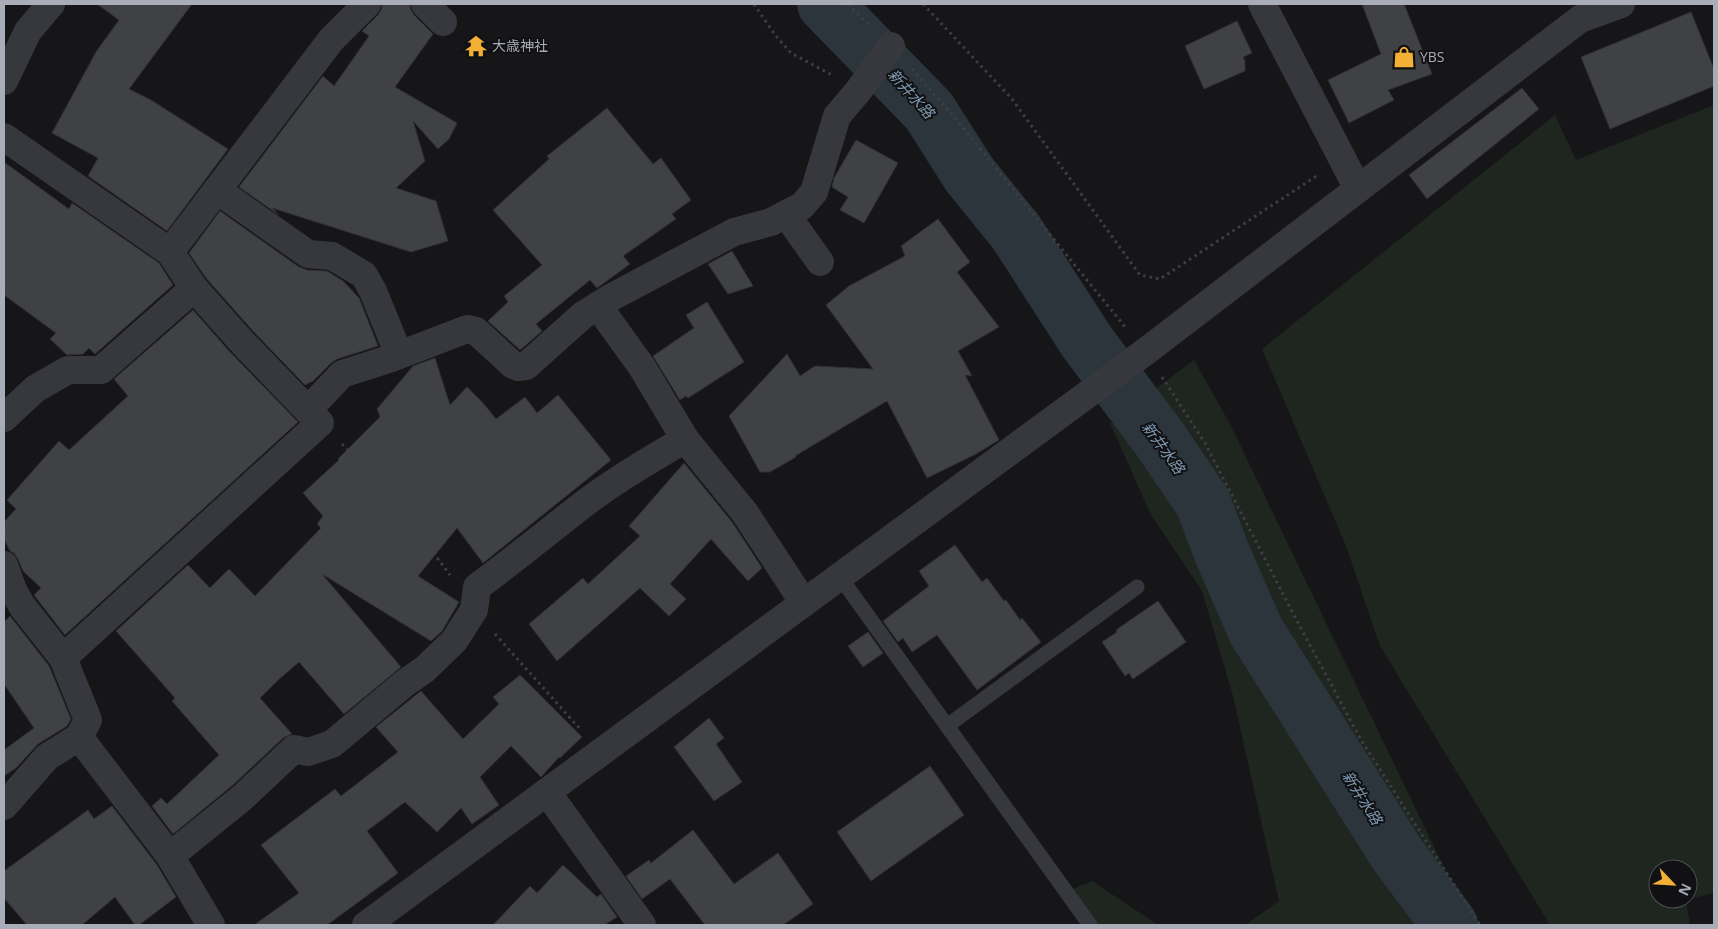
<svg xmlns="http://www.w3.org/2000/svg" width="1718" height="929" viewBox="0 0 1718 929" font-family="'Open Sans','Noto Sans JP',sans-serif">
<rect width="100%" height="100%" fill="#161618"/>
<g fill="#1e261f" fill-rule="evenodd">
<path d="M 1714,105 L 1714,893 L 1686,900 L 1690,925 L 1550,925 L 1380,646 L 1346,546 L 1262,349 L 1555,115 L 1576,160 ZM 1658,869 L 1688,869 L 1688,899 L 1658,899 Z"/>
<path d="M 1194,360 L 1230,424 L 1455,890 L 1482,925 L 1245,925 L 1279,901 L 1233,696 L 1202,591 L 1151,515 L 1110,423 Z"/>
<path d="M 1092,881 L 1158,925 L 1096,925 L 1073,889 Z"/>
</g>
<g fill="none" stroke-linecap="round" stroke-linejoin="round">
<path stroke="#2c353c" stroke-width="56" d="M 825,4 L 929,111 L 969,174 L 1016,232 L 1087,342 L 1159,438 L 1203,503 L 1222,553 L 1256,631 L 1397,854 L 1450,925"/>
</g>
<g fill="#404145" stroke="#303034">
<path d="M 97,4 L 192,4 L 129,89 L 151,100 L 228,149 L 167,231 L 88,176 L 98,158 L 52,133 L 96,52 L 119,20 Z"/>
<path d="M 382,4 L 410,4 L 410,8 L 414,15 L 433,34 L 395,87 L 457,123 L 449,139 L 438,149 L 413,121 L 425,161 L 396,188 L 436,201 L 448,241 L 411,252 L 272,208 L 279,215 L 239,187 L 323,76 L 334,86 L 369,36 L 362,31 L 378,15 L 382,8 Z"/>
<path d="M 1362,4 L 1404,4 L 1432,74 L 1388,90 L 1394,100 L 1349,123 L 1328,80 L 1381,54 Z"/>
<path d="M 1691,12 L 1714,69 L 1714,86 L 1610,129 L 1581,57 Z"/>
<path d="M 1237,21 L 1252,53 L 1243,57 L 1245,61 L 1245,71 L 1204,89 L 1185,46 Z"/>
<path d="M 1522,88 L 1539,109 L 1427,199 L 1409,175 Z"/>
<path d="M 607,108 L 653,164 L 661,158 L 691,200 L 672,214 L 676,219 L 623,256 L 630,264 L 597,288 L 590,280 L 536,324 L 542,331 L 520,350 L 488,321 L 508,302 L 504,296 L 542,265 L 493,210 L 549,159 L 547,156 Z"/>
<path d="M 856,140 L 898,163 L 864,223 L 840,210 L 848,197 L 832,187 L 834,178 Z"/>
<path d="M 4,162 L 69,209 L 72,203 L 159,263 L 173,285 L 95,354 L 89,348 L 83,354 L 67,355 L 50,339 L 56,333 L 4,295 Z"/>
<path d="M 220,211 L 299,267 L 307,270 L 327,271 L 343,281 L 359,298 L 378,346 L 337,359 L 331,363 L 313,381 L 305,385 L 253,331 L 206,278 L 189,253 Z"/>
<path d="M 938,219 L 970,262 L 957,272 L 999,327 L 958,351 L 972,376 L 965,375 L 999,440 L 976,454 L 927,478 L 887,401 L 795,456 L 796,457 L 770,472 L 760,472 L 729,416 L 787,354 L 800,376 L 815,366 L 873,369 L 826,305 L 849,286 L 905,256 L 901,246 Z"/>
<path d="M 732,251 L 753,286 L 728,294 L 708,264 Z"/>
<path d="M 707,302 L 744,362 L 688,398 L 686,396 L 680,400 L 653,356 L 694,328 L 686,315 Z"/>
<path d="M 193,310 L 230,352 L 298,422 L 65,635 L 34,595 L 41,588 L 23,571 L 18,559 L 14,553 L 10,551 L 4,539 L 4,522 L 16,509 L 7,500 L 59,441 L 69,450 L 128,396 L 114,379 Z"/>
<path d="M 435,358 L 450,405 L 467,387 L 483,403 L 496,419 L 525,397 L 537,413 L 558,395 L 611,460 L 483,563 L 457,528 L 418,576 L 459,602 L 442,631 L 431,641 L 322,574 L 401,667 L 344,714 L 299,662 L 277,681 L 260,698 L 292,734 L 283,738 L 233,785 L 173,834 L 152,806 L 161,798 L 167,804 L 219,755 L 172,701 L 175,698 L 116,631 L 188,565 L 210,588 L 229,569 L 255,596 L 321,528 L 317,524 L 323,516 L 303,493 L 339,460 L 338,459 L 380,417 L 377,409 L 413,366 Z"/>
<path d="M 684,463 L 732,522 L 762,568 L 748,581 L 711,539 L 670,584 L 686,599 L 669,616 L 640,588 L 557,661 L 529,624 L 583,578 L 588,584 L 640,536 L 629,526 Z"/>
<path d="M 955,545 L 982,582 L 987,578 L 1004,601 L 1006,600 L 1020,620 L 1022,618 L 1041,642 L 977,690 L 937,635 L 912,652 L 903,638 L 898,642 L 883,621 L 929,586 L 919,571 Z"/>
<path d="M 1158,601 L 1186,642 L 1133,679 L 1129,673 L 1125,676 L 1102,642 L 1117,632 L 1116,630 Z"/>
<path d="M 10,616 L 49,666 L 71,719 L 67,726 L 38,744 L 16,768 L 4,776 L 4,750 L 34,728 L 4,684 L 4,622 Z"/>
<path d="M 868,632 L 883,653 L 863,667 L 848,646 Z"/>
<path d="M 520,675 L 582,737 L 560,758 L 559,757 L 541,777 L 511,746 L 480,777 L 499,805 L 472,824 L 461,808 L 437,832 L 405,802 L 367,831 L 398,873 L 327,925 L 254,925 L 299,893 L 261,845 L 335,789 L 341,796 L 398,752 L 376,727 L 421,691 L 463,739 L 499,704 L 493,697 Z"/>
<path d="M 709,718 L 724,738 L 716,744 L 742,782 L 714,801 L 674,747 Z"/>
<path d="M 930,766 L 964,815 L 871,881 L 837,832 Z"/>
<path d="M 112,806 L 157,865 L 176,897 L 139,925 L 135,925 L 115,897 L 82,925 L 27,925 L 4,898 L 4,871 L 88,810 L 94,819 Z"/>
<path d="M 693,830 L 734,884 L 778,853 L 813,904 L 783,925 L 705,925 L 670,879 L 642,899 L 626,876 L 649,860 L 651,863 Z"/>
<path d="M 563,865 L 597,897 L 601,894 L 617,917 L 604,925 L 493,925 L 530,886 L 537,893 Z"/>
</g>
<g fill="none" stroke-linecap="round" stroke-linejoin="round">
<g stroke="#3d3f44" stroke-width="3" stroke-dasharray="2.5 4" stroke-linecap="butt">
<path d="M 754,4 L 775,35 L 791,53 L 832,75"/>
<path d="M 848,4 L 869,25"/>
<path d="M 923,4 L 1012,99 L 1140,275 L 1160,279 L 1318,175"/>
<path d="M 912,69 L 956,119 L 1126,328"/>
<path d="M 1162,377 L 1205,443 L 1298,623 L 1361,740 L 1480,925"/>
<path d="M 342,444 L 400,501 L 420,535 L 450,575"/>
<path d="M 495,634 L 581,730"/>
</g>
<g stroke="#37383d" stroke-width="15">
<path d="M 840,577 L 1090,925"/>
<path d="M 947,726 L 1137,587"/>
</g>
<g stroke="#37383d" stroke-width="28">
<path d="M 425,4 L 443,22"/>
<path d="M 1262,4 L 1358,189"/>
<path d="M 4,81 L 28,31 L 51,4"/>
<path d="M 4,137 L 170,252 L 194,288 L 242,342 L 320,423 L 63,658 L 88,720 L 79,737 L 47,757 L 4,806"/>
<path d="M 217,190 L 308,254 L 332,256 L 364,275 L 373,291 L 399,355"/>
<path d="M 786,214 L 820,262"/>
<path d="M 170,252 L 331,40 L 367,4"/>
<path d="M 598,306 L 642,367 L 685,439 L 745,513 L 804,603"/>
<path d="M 308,410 L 342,374 L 389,359 L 467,329 L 476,331 L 513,365 L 518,367 L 526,366 L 583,315 L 612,297 L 734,232 L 771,222 L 802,206 L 814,192 L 837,116 L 859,90 L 891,46"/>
<path d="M 4,418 L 35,389 L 68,370 L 101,370 L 194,288"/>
<path d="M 4,565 L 13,590 L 22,606 L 63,658"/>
<path d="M 79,737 L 170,856 L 211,925"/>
<path d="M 547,792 L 642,925"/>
<path d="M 170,856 L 243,797 L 294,749 L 308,752 L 332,744 L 405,683 L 425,669 L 454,641 L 474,610 L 477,587 C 511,562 543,536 576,510 C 610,483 648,461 685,439"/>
<path d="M 366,925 L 1145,352 L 1580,19 L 1621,4"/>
</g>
</g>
<defs>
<g id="temple-bare" transform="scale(1.725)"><path d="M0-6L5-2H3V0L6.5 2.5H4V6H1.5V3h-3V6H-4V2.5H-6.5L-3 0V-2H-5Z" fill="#f2b134" stroke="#111113" stroke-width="2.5" paint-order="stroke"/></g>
<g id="shop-bare" transform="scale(1.725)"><path d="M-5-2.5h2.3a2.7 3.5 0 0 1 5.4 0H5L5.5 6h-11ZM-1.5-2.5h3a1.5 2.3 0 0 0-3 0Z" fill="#f2b134" stroke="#111113" stroke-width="2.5" paint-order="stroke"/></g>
</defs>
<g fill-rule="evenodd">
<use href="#temple-bare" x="476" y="46"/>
<use href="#shop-bare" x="1404" y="57"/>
</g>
<g text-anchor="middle" stroke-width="4" stroke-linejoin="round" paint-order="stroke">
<g font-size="14" fill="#a8adb8" stroke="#111113" text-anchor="start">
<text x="492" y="51">大歳神社</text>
<text x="1420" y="62">YBS</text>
</g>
<g font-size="15" font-style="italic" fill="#7f9bb3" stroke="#111113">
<text transform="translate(911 94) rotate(48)" y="5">新井水路</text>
<text transform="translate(1163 448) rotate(54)" y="5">新井水路</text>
<text transform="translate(1362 798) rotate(58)" y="5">新井水路</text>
</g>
</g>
<rect width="1718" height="929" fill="none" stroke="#a8adb8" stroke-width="10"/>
<g transform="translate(1673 884) rotate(115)"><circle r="24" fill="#111113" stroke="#4d4f55"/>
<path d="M0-4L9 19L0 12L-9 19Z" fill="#f2b134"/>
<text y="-8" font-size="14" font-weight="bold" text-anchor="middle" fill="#a8adb8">N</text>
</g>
</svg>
